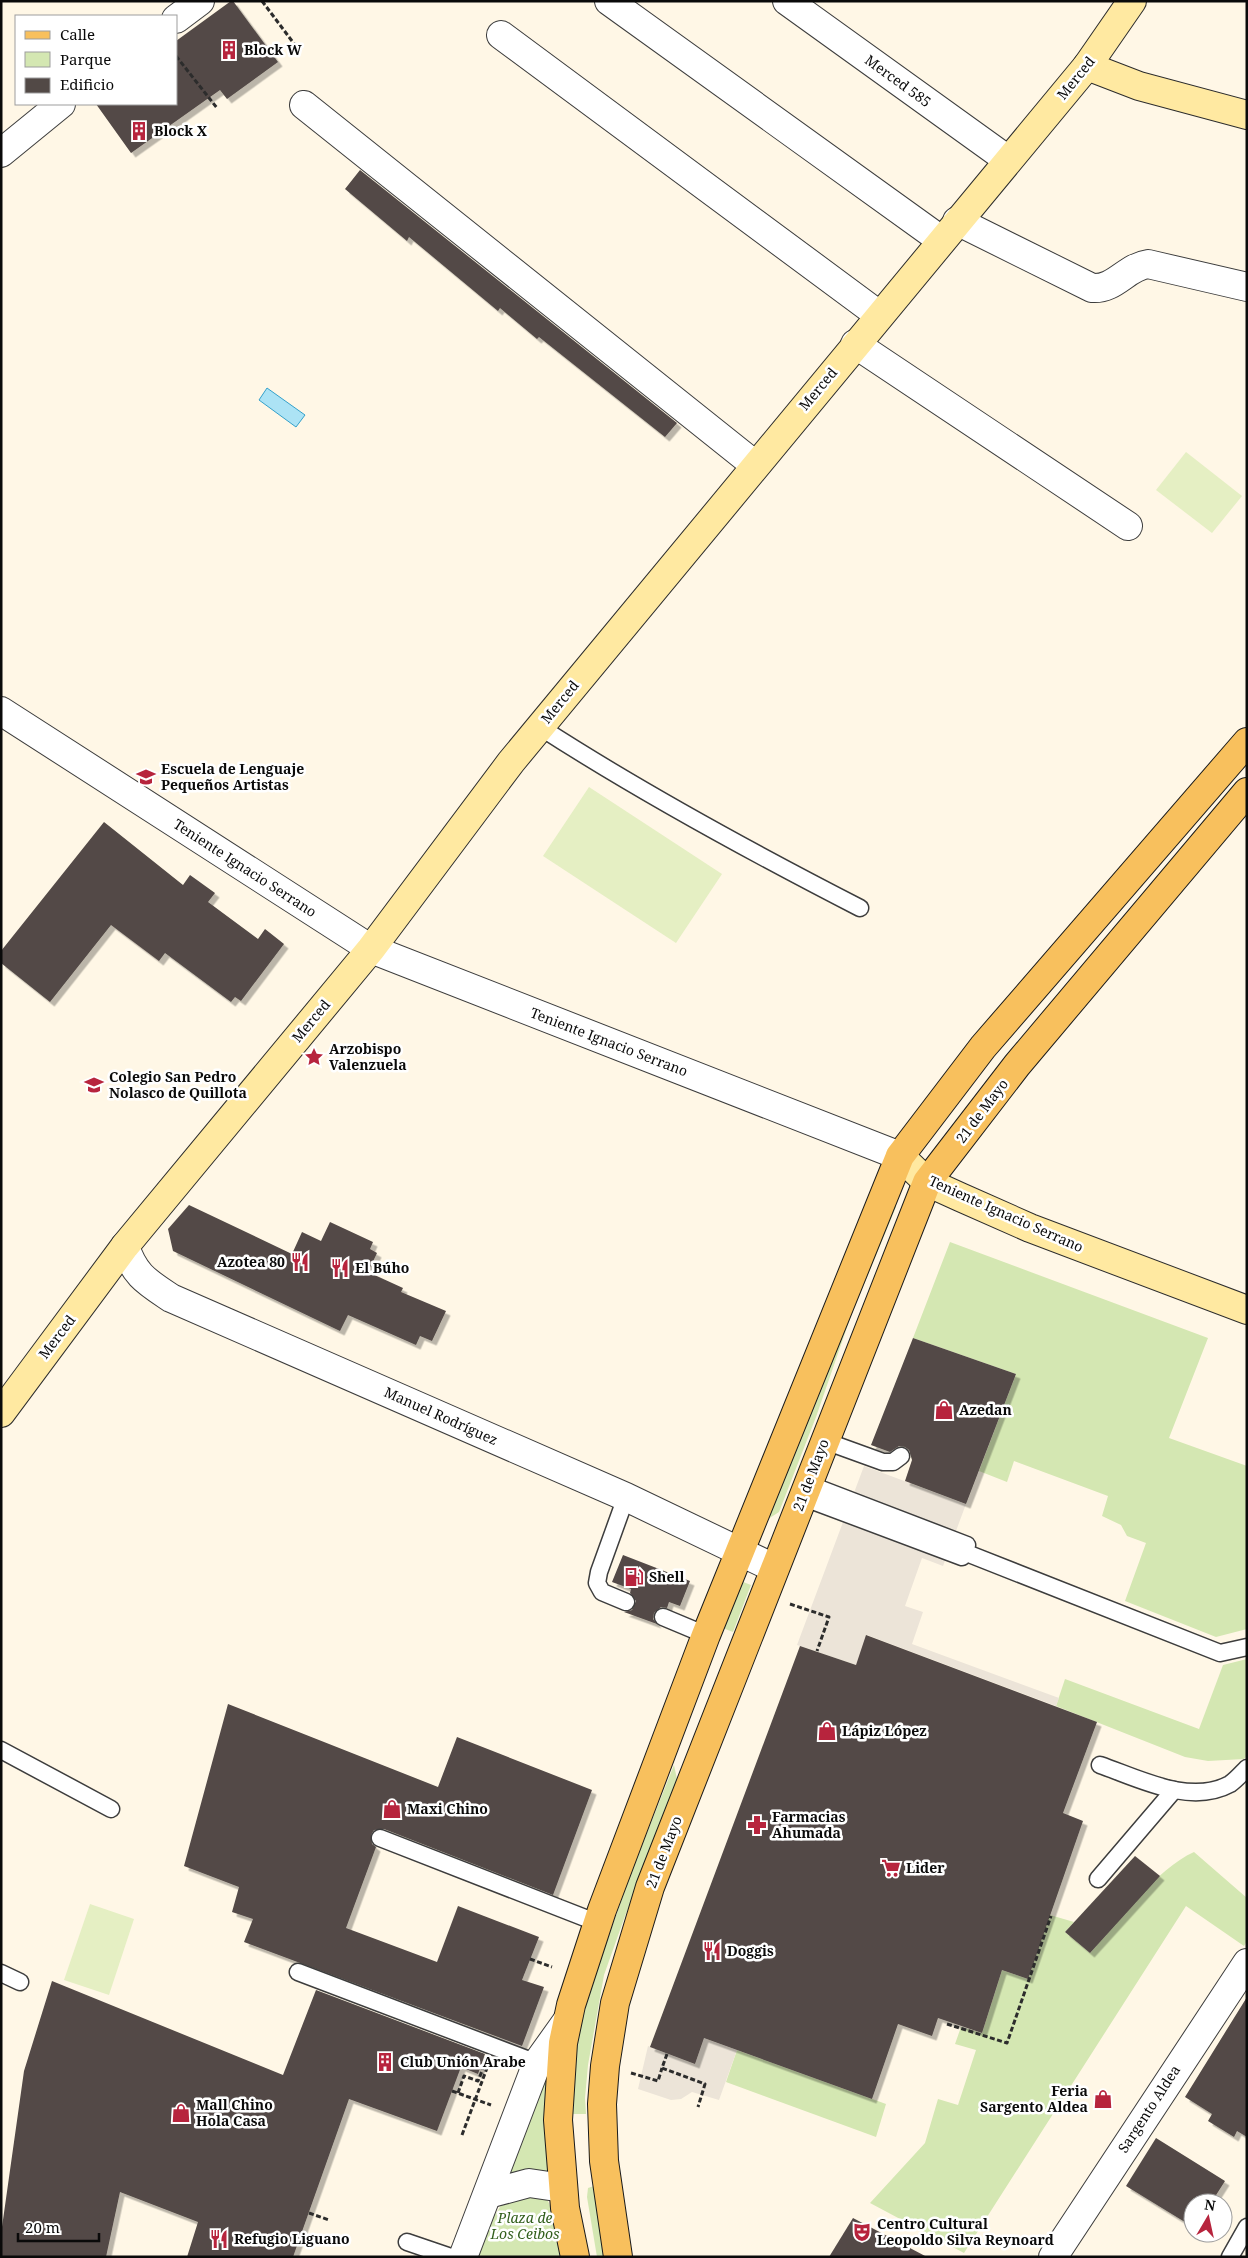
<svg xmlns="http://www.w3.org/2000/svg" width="1248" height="2258" viewBox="0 0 1248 2258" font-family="'Noto Serif',serif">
<defs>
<filter id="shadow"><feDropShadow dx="4.5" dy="4.5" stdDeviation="0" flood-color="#0004"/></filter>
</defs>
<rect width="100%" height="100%" fill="#fff7e6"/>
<g fill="#d4e7b2">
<path d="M 895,1201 L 896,1207 L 851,1316 L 816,1417 L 779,1512 L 762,1523 Z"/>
<path d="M 950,1242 L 1208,1338 L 1169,1438 L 1247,1466 L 1247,1629 L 1216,1637 L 1125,1601 L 1146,1543 L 1127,1536 L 1121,1525 L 1102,1516 L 1108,1496 L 1014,1461 L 1007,1482 L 979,1471 L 1016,1374 L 913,1338 Z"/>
<path d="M 738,1580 L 751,1585 L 733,1632 L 720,1627 Z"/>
<path d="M 1247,1659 L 1247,1756 L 1244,1759 L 1208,1761 L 1185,1757 L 1056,1706 L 1065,1679 L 1199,1729 L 1223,1665 Z"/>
<path d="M 674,1765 L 678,1784 L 625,1916 L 604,1975 L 588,2065 L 585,2098 L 586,2114 L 573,2114 L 575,2061 L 580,2029 L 591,1987 L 631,1873 Z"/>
<path d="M 1194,1852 L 1247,1898 L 1247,1941 L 1244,1946 L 1186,1906 L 964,2253 L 870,2203 L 925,2143 L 938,2099 L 958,2105 L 976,2050 L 955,2044 L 961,2027 L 982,2033 L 1002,1970 L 1028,1979 L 1050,1915 L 1074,1922 L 1065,1932 L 1090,1953 C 1119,1921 1156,1869 1194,1852 Z"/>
<path d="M 737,2050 L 886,2104 L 876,2137 L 726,2082 Z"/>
<path d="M 550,2062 L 551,2172 L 504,2175 Z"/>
<path d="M 594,2186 L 610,2257 L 597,2257 L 587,2197 L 588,2188 Z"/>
<path d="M 534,2193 L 548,2201 L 555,2218 L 560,2257 L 478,2257 L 489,2224 L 502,2204 Z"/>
</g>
<g fill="#e5efc3">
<path d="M 1186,452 L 1242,496 L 1212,533 L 1156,490 Z"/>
<path d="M 589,787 L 722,874 L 676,943 L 543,856 Z"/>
<path d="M 90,1904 L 134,1919 L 109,1995 L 64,1980 Z"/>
</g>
<g fill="#ece4d8">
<path d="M 864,1466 L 966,1504 L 943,1566 L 922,1558 L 905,1606 L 923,1612 L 912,1644 L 1059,1698 L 1056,1706 L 867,1635 L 856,1665 L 797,1645 Z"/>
<path d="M 704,2038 L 737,2050 L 719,2100 L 692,2092 L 681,2099 L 671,2100 L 638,2089 L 648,2046 L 695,2064 Z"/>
</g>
<path fill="#ace3f5" stroke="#34a1cb" d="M 267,388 L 305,415 L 296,427 L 259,400 Z"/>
<g fill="#524946" filter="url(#shadow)">
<path d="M 231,1 L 233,1 L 278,62 L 227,99 L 220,90 L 131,153 L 96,104 L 176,104 L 176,41 Z"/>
<path d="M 360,170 L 677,423 L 665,437 L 539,337 L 537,339 L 500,308 L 498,311 L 409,237 L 407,241 L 345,189 Z"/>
<path d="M 104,822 L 183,885 L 190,875 L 215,893 L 208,902 L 258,939 L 265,929 L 284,944 L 241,1001 L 235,997 L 231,1002 L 165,953 L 159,961 L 111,925 L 50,1002 L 1,963 L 1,951 Z"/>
<path d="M 189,1205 L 292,1254 L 302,1232 L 321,1241 L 330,1222 L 373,1242 L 370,1249 L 377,1253 L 368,1272 L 403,1288 L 401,1292 L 446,1311 L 432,1341 L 420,1336 L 416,1345 L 348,1315 L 340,1331 L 173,1251 L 168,1229 Z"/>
<path d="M 913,1338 L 1016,1374 L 966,1504 L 905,1481 L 912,1460 L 909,1450 L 905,1447 L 899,1446 L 890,1452 L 871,1445 Z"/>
<path d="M 623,1555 L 690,1581 L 680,1606 L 669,1602 L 667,1608 L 661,1607 L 654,1613 L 653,1619 L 657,1624 L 624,1612 L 632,1610 L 636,1601 L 630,1593 L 631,1589 L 612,1582 Z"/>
<path d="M 866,1635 L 1097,1722 L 1063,1813 L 1083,1821 L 1028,1979 L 1002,1970 L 982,2033 L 938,2018 L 932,2036 L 898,2024 L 872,2099 L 704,2038 L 695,2064 L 650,2047 L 800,1646 L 856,1665 Z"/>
<path d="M 228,1704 L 438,1787 L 457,1737 L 592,1790 L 553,1895 L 384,1829 L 374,1830 L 371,1835 L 372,1844 L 376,1847 L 346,1928 L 437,1962 L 458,1906 L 539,1937 L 522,1980 L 544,1987 L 522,2046 L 244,1942 L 253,1919 L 232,1912 L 239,1887 L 184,1866 Z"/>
<path d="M 1135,1856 L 1160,1876 L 1090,1953 L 1065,1932 Z"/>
<path d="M 52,1981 L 283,2075 L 316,1990 L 485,2054 L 478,2074 L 461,2067 L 437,2131 L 349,2099 L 293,2257 L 187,2257 L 198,2222 L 120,2192 L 106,2257 L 1,2257 L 1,2234 L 24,2071 Z"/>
<path d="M 1247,1997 L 1247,2137 L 1237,2131 L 1234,2137 L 1208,2121 L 1212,2114 L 1185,2097 Z"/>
<path d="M 1156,2138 L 1225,2181 L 1211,2203 L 1193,2203 L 1193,2227 L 1126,2186 Z"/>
<path d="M 853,2218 L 927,2257 L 829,2257 Z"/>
</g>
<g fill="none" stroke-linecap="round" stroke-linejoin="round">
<g stroke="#3d3d3d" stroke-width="19">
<g id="lane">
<path d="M 540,727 C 642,793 751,852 860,908"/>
<path d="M 825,1441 L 883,1462 L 893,1462 L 901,1456"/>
<path d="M 626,1497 L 599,1572 L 597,1583 L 602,1592 L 626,1602"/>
<path d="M 802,1497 L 962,1557 L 967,1545 L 808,1484"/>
<path d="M 964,1552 L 1220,1653 L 1247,1647"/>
<path d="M 663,1617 L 706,1635"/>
<path d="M 1,1750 L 111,1809"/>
<path d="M 1100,1765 C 1138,1778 1190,1806 1230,1784 C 1236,1780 1242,1773 1247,1768"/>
<path d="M 380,1838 L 598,1923"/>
<path d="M 1098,1879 L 1174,1790"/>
<path d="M 298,1972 L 537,2063"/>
<path d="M 1,1973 L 20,1982"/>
<path d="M 407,2242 L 451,2257"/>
<path d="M 1230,2257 L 1247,2227"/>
</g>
</g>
<g stroke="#3d3d3d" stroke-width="30">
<g id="street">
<path d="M 609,1 L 941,240"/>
<path d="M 787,1 L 1008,160"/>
<path d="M 176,19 L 200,1"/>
<path d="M 501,35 L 879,315"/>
<path d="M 304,105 L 755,465"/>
<path d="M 1,153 L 61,104"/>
<path d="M 957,221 L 1092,288 C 1115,290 1126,267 1148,264 L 1247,287"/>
<path d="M 855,344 L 1128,526"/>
<path d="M 1,711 L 371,949 L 900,1156"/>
<path d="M 125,1246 C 134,1275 147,1282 171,1298 L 626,1497 L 774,1568"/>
<path d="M 488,2194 L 529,2183 L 563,2188"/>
<path d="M 463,2257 L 537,2063 L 567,2021"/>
<path d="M 1053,2257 L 1247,1963"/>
</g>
</g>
<g stroke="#2c2c2c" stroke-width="30">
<g id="secondary">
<path d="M 1087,66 L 1139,86 L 1247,115"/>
<path d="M 900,1156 L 927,1182 L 960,1197 L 1030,1228 L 1247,1310"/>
<path d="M 1,1413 L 125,1246 L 371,949 L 511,762 L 1087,66 L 1132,1"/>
</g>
</g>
<g stroke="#1b1b1b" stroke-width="30">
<g id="primary">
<path d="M 575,2257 L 565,2208 L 558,2120 L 563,2043 L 571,2005 L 602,1910 L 706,1635 L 900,1156 L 983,1047 L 1247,742"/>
<path d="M 618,2257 L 604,2161 L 602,2104 L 605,2066 L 615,2003 L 650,1887 L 927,1182 L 1017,1065 L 1247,792"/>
</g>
</g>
<g stroke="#2c2c2c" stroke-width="3" stroke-dasharray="5 2.5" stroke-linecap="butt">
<path d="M 262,1 L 298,49"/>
<path d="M 176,56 L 217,108"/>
<path d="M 790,1604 L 829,1617 L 817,1651"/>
<path d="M 530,1959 L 552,1967"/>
<path d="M 947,2024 L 1007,2043 L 1051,1916"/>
<path d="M 667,2054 L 662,2068 L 705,2084 L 698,2107"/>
<path d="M 631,2073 L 658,2081 L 662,2068"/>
<path d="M 452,2091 L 491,2105"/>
<path d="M 458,2093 L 464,2076 L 478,2081 L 484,2066"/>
<path d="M 462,2135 L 487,2068"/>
<path d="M 309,2213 L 329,2220"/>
</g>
<use href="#lane" stroke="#fff" stroke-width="16"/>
<use href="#street" stroke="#fff" stroke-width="28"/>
<use href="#secondary" stroke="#ffe9a1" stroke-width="28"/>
<use href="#primary" stroke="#f8c05d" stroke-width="28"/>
</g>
<defs>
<g id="building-bare" transform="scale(1.5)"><path d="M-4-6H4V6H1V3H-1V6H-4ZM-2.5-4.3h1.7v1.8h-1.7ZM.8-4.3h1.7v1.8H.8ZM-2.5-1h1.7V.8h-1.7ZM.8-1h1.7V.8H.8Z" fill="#b7243d" stroke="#fff" stroke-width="2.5" paint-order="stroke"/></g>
<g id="school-bare" transform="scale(1.5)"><path d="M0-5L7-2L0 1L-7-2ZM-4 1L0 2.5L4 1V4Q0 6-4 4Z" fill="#b7243d" stroke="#fff" stroke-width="2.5" paint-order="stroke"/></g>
<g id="sight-bare" transform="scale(1.5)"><path d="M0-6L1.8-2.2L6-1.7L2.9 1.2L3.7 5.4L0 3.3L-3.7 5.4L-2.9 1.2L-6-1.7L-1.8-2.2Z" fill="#b7243d" stroke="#fff" stroke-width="2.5" paint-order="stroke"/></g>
<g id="restaurant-bare" transform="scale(1.5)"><path d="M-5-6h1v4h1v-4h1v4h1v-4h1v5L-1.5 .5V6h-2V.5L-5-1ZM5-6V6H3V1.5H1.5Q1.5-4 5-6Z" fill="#b7243d" stroke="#fff" stroke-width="2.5" paint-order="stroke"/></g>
<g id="shop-bare" transform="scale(1.5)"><path d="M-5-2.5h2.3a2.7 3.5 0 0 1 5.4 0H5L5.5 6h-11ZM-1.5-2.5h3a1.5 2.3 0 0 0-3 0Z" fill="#b7243d" stroke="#fff" stroke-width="2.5" paint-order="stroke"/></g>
<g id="fuel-bare" transform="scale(1.5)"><path d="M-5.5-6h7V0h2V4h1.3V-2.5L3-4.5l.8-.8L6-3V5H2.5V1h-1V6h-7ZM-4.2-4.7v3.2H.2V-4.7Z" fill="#b7243d" stroke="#fff" stroke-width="2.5" paint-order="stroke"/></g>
<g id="pharmacy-bare" transform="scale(1.5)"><path d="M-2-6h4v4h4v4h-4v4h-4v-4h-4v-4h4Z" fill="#b7243d" stroke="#fff" stroke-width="2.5" paint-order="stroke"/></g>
<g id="supermarket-bare" transform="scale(1.5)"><path d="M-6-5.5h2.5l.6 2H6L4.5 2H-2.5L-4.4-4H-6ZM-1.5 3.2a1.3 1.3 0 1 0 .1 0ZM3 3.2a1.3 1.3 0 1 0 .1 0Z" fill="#b7243d" stroke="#fff" stroke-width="2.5" paint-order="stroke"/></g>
<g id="theatre-bare" transform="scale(1.5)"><path d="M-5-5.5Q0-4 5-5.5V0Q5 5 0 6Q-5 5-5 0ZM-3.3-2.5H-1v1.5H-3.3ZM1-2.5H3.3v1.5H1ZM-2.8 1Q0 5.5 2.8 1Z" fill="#b7243d" stroke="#fff" stroke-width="2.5" paint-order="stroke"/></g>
</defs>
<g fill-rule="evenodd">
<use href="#building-bare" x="229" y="50"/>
<use href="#building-bare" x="139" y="131"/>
<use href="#school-bare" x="146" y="777"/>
<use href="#sight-bare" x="314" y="1057"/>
<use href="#school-bare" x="94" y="1085"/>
<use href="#restaurant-bare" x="300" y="1262"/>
<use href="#restaurant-bare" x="340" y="1268"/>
<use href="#shop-bare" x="944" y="1410"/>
<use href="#fuel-bare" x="634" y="1577"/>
<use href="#shop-bare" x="827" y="1731"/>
<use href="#shop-bare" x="392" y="1809"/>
<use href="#pharmacy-bare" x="757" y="1825"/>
<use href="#supermarket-bare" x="891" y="1868"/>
<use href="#restaurant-bare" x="712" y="1951"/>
<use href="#building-bare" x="385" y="2062"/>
<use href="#shop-bare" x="1103" y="2099"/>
<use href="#shop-bare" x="181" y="2113"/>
<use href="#theatre-bare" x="862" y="2232"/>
<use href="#restaurant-bare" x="219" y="2239"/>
</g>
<g text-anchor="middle" stroke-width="5" stroke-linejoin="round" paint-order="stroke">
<g font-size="14" font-weight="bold" fill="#0a0a0a" stroke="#fff" text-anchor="start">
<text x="244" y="55">Block W</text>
<text x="154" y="136">Block X</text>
<text x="161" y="774">Escuela de Lenguaje<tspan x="161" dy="16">Pequeños Artistas</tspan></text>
<text x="329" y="1054">Arzobispo<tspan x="329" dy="16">Valenzuela</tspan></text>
<text x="109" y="1082">Colegio San Pedro<tspan x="109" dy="16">Nolasco de Quillota</tspan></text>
<text x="285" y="1267" text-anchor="end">Azotea 80</text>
<text x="355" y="1273">El Búho</text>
<text x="959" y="1415">Azedan</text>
<text x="649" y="1582">Shell</text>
<text x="842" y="1736">Lápiz López</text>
<text x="407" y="1814">Maxi Chino</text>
<text x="772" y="1822">Farmacias<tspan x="772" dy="16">Ahumada</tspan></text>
<text x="906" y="1873">Lider</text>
<text x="727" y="1956">Doggis</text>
<text x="400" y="2067">Club Unión Arabe</text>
<text x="1088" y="2096" text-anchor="end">Feria<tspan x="1088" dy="16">Sargento Aldea</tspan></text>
<text x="196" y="2110">Mall Chino<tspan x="196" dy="16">Hola Casa</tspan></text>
<text x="877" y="2229">Centro Cultural<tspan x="877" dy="16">Leopoldo Silva Reynoard</tspan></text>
<text x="234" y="2244">Refugio Liguano</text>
</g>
<g font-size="14" fill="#0a0a0a" stroke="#fff">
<text transform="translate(1076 78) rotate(-51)" y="5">Merced</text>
<text transform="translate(898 81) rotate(36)" y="5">Merced 585</text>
<text transform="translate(818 389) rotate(-50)" y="5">Merced</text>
<text transform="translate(560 702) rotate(-51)" y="5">Merced</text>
<text transform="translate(245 868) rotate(33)" y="5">Teniente Ignacio Serrano</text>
<text transform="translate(311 1021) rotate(-50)" y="5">Merced</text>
<text transform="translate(609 1042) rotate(21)" y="5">Teniente Ignacio Serrano</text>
<text transform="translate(982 1111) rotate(-53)" y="5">21 de Mayo</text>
<text transform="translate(1006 1214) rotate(24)" y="5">Teniente Ignacio Serrano</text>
<text transform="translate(57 1337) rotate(-53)" y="5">Merced</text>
<text transform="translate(441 1416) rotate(24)" y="5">Manuel Rodríguez</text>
<text transform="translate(811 1475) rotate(-69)" y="5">21 de Mayo</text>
<text transform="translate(664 1852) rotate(-69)" y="5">21 de Mayo</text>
<text transform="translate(1149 2109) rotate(-57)" y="5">Sargento Aldea</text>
</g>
<g font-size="14" font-style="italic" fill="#325f1c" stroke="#fff">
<text x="525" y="2223">Plaza de<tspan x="525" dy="16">Los Ceibos</tspan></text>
</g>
</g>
<rect width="1248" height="2258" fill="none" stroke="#0a0a0a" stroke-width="5"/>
<rect x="15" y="15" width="162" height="90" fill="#ffffff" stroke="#9d9d9d"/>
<rect x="25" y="31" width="25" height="8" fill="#f8c05d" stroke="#9d9d9d"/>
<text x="60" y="40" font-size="15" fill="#0a0a0a">Calle</text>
<rect x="25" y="52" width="25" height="15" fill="#d4e7b2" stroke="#9d9d9d"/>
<text x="60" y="65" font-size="15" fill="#0a0a0a">Parque</text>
<rect x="25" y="78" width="25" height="15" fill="#524946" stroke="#9d9d9d"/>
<text x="60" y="90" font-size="15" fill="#0a0a0a">Edificio</text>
<g transform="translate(1208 2218) rotate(9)"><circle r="24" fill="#ffffff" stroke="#9d9d9d"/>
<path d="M0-4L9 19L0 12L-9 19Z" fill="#b7243d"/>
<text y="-8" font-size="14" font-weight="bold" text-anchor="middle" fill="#0a0a0a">N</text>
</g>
<path d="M18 2233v8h81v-8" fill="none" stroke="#0a0a0a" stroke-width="2.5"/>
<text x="25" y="2233" font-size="15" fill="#0a0a0a" stroke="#ffffff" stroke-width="4" paint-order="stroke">20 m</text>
</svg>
